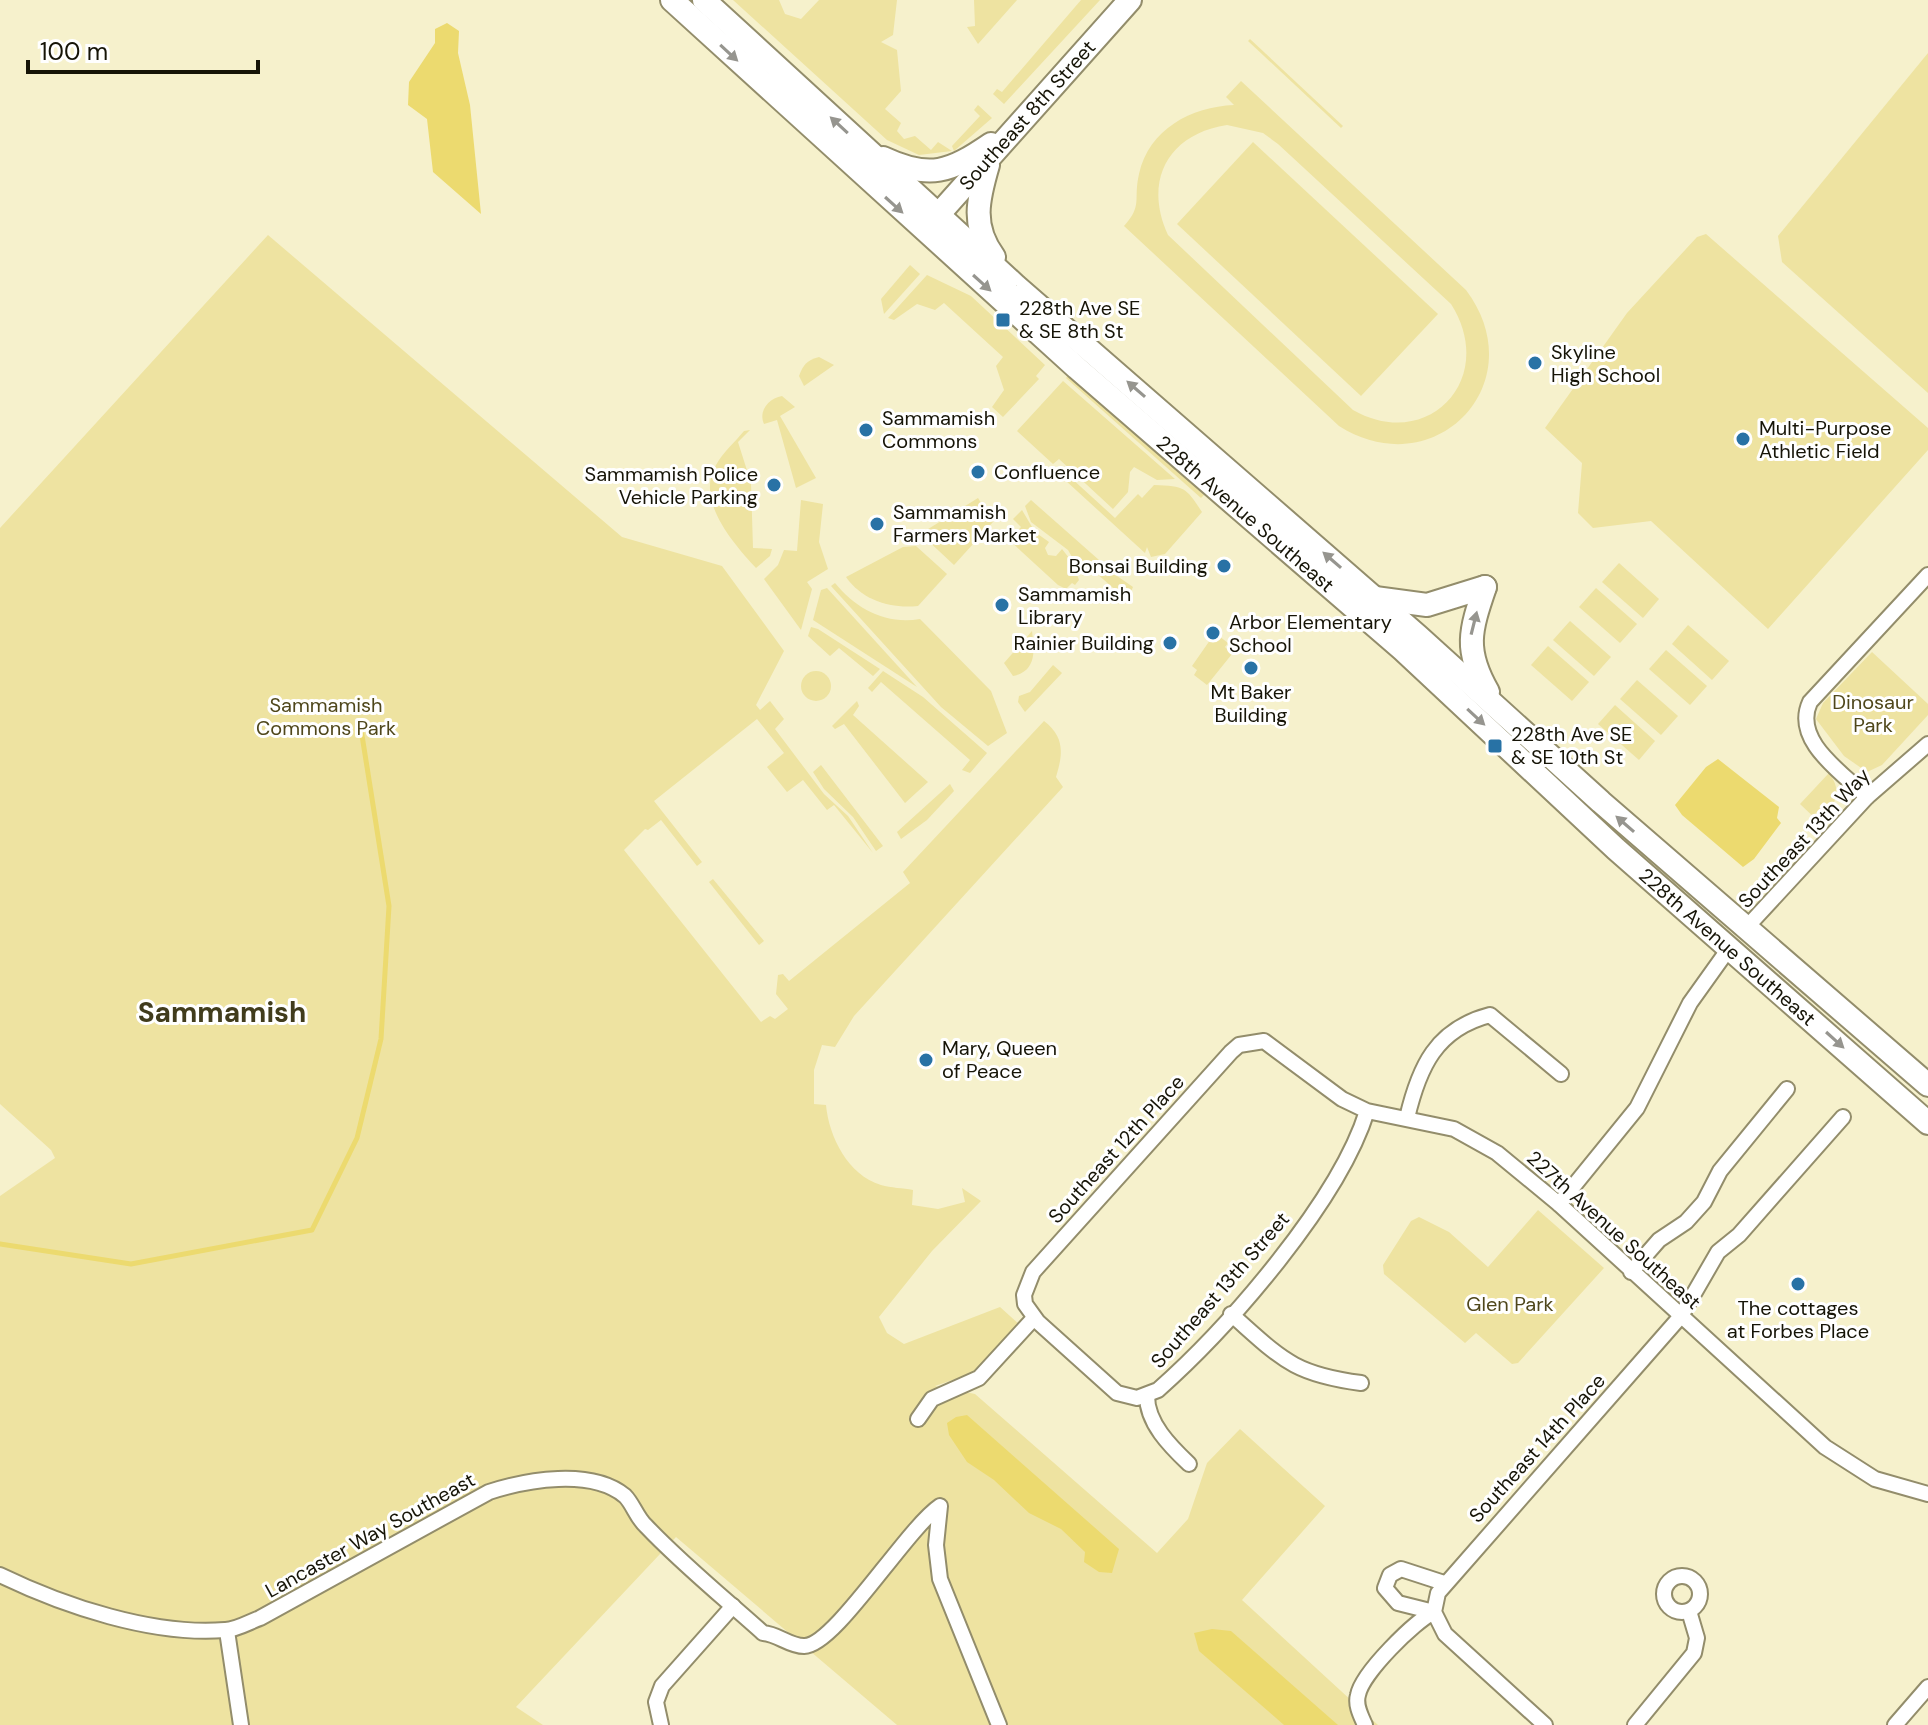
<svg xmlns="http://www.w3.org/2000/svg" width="1928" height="1725" viewBox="0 0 1928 1725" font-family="'DM Sans',sans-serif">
<rect width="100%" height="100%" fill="#f6f1cc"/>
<g fill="#eee3a1" fill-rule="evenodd">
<path d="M 733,0 L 779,0 L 785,14 L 801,19 L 819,0 L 897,0 L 893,35 L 881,42 L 897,50 L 901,91 L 885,109 L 901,123 L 897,131 L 904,139 L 915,136 L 931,150 L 938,142 L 952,151 L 919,155 L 887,140 Z"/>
<path d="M 974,0 L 1017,0 L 978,44 L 967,27 L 975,26 Z"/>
<path d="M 1081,0 L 1100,0 L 1004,104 L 993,94 L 997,89 L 1002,92 Z"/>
<path d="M 1250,39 L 1343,126 L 1341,128 L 1248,41 Z"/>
<path d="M 1928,53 L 1928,393 L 1782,262 L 1778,236 Z"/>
<path d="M 1241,81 L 1466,290 C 1535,382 1436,487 1339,426 L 1124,226 C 1143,205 1133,200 1139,174 C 1149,129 1191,107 1234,105 L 1226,97 ZM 1227,125 L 1263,133 L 1278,144 L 1451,304 C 1498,378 1429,453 1353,410 L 1168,235 C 1143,181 1168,134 1227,125 Z"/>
<path d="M 978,105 L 992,118 L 954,151 L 952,146 L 980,116 L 974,110 Z"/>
<path d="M 1253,142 L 1438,314 L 1361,396 L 1177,224 Z"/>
<path d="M 1706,234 L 1928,428 L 1928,450 L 1768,629 L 1651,521 L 1593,528 L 1578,513 L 1582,463 L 1545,428 L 1627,313 L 1697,237 Z"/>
<path d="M 268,235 L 622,537 L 722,566 L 784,651 L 756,705 L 760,710 L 770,701 L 784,719 L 775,729 L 824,794 L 848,816 L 873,853 L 834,805 L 827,810 L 803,780 L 787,792 L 767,767 L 784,753 L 757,719 L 654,801 L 702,862 L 697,866 L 661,820 L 648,830 L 645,829 L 624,850 L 761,1022 L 770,1016 L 775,1019 L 788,1009 L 776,994 L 778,975 L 783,974 L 789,981 L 910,883 L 903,872 L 1044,721 C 1065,737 1063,754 1056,777 L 1063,787 L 854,1016 L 835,1047 L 822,1045 L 814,1070 L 814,1104 L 826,1105 C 829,1137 848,1175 881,1185 C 891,1188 903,1188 913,1190 L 912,1205 L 938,1209 L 965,1202 L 962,1188 L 981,1201 L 932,1251 L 879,1317 L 887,1333 L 904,1344 L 1000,1307 L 1020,1325 L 976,1372 L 935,1386 L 975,1394 L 1157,1553 L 1188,1519 L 1207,1463 L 1240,1429 L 1325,1506 L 1242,1600 L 1378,1725 L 897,1725 L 676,1537 L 516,1707 L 543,1725 L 0,1725 L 0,1196 L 55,1158 L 51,1150 L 0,1104 L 0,528 Z"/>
<path d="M 910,265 L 920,274 L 884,314 L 881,299 Z"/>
<path d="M 927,275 L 971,296 L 1045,365 L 1036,376 L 1039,379 L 1003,417 L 992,407 L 1004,390 L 996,366 L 1003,357 L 944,303 L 935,310 L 917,304 L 894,320 L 888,318 Z"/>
<path d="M 819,357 L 834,365 L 804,386 L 799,376 C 803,365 807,360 819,357 Z"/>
<path d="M 1070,373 L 1199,489 L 1204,495 L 1201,498 L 1066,378 Z"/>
<path d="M 1063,381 L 1175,479 L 1157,480 L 1134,467 L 1130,472 L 1128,492 L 1113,509 L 1059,459 L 1053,464 L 1017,431 Z"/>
<path d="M 782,396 L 795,407 L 780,416 L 816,478 L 796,488 L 777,420 L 764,424 C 758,411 769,398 782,396 Z"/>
<path d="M 750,430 L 738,442 L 751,483 L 753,548 L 772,549 L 770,556 L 756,568 C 733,543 695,500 716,465 C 723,452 735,442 744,431 Z"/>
<path d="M 1058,466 L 1115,518 L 1138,494 L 1142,498 L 1154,485 C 1186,486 1186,488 1202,512 L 1165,554 L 1151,557 L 1147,547 L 1145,553 L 1054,470 Z"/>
<path d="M 978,498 L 993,522 L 954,565 L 924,537 L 925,531 Z"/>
<path d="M 801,500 L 823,504 L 819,542 L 828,569 L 807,582 L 812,589 L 801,630 L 764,579 L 778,565 L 784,550 L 797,551 Z"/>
<path d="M 1031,500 L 1099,560 L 1083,576 L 1068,550 L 1031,522 L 1025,506 Z"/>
<path d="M 1022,510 L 1035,532 L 1049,542 L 1045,548 L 1048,555 L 1056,556 L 1062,549 L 1073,563 L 1079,580 L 1075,585 L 1072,583 L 1066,589 L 1058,585 L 1009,540 L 1021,527 L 1013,519 Z"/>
<path d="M 916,546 L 947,574 L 918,606 C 890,609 862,600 846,577 L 903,547 Z"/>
<path d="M 1619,563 L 1659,599 L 1643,618 L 1602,582 Z"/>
<path d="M 1104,567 L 1133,587 L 1127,600 L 1096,573 Z"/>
<path d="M 835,583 C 856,609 886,625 920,619 L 991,691 L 1007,733 L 988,746 L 941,707 L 831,586 Z"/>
<path d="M 827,588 L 917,687 L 813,620 L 821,590 Z"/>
<path d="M 1596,588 L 1637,624 L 1620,643 L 1579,607 Z"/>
<path d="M 1570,621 L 1611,657 L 1594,676 L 1553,640 Z"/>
<path d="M 1688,625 L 1729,661 L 1712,680 L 1672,644 Z"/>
<path d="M 811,627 L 818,629 L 880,669 L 873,676 L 839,648 L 830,656 L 808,636 Z"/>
<path d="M 1032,631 C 1034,648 1038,671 1013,676 L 1004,663 Z"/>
<path d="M 1215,633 L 1228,643 L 1225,647 L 1232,654 L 1207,685 L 1194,675 L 1197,670 L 1192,666 Z"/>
<path d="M 1548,646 L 1589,682 L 1572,701 L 1531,665 Z"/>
<path d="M 1666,650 L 1707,686 L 1690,705 L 1649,669 Z"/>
<path d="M 1872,652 L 1928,704 L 1928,715 L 1882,765 L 1867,772 L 1844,756 L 1816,719 L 1823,703 Z"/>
<path d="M 1053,665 L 1062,673 L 1025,712 L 1018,702 L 1019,696 L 1030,692 Z"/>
<path d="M 883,671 L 923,697 L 987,753 L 970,773 L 962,770 L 970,760 L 881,682 L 872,692 L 868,688 Z"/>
<circle cx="816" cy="686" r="15"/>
<path d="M 1637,680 L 1678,716 L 1661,735 L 1620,699 Z"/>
<path d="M 857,701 L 859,706 L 853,715 L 928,782 L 905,803 L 844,724 L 835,729 L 832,726 Z"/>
<path d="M 1615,705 L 1655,741 L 1639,760 L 1598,724 Z"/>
<path d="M 821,765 L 883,846 L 876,851 L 853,817 L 824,789 L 813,772 Z"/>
<path d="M 1829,773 C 1844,793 1834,806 1819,822 L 1800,804 Z"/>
<path d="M 950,784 L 954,791 L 927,820 L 901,839 L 897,832 Z"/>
<path d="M 713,879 L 764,941 L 759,945 L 709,882 Z"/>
<path d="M 1538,1210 L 1604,1268 L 1518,1363 L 1512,1364 L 1476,1333 L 1465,1343 L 1384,1274 L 1383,1265 L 1411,1221 L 1419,1217 L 1449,1232 L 1488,1267 Z"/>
</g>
<g fill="#ecda6f">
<path d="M 447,23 L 459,31 L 458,53 L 470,105 L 481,214 L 433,172 L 427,119 L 408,105 L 409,82 L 435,43 L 435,29 Z"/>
<path d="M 1718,759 L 1779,807 L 1777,818 L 1781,823 L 1754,859 L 1743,867 L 1682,815 L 1675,805 L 1706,767 Z"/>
<path d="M 967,1415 L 1119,1549 L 1112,1573 L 1099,1572 L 1084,1562 L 1085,1552 L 1061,1529 L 1029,1513 L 994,1480 L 967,1462 L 949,1435 L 947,1423 L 956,1417 Z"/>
<path d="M 1212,1629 L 1231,1631 L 1338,1725 L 1284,1725 L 1199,1651 L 1194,1633 Z"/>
</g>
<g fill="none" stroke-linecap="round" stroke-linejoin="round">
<path stroke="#ecda6f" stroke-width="5" d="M 0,1244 L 131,1264 L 312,1230 L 357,1138 L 381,1039 L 389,906 L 361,729"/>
<g stroke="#938d6b" stroke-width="18">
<g id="street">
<path d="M 1867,797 C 1843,773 1792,741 1810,702 L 1928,575"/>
<path d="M 1746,928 L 1867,797 L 1928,744"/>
<path d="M 1367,1111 C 1339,1201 1229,1327 1158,1390 L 1137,1398 L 1117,1393 L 1038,1322 L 1025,1304 L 1024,1295 L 1033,1272 L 1231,1052 L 1239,1045 L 1264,1041 L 1342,1099 L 1367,1111 L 1454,1129 L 1497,1153 L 1559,1204 L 1825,1447 L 1875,1479 L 1928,1494"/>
<path d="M 1407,1118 C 1419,1067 1436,1029 1490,1015 L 1561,1074"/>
<path d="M 1559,1204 L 1637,1108 L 1690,1003 L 1730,947"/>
<path d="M 1631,1272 L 1659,1240 L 1686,1222 L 1704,1202 L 1720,1171 L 1787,1089"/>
<path d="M 1231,1314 C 1281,1358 1292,1374 1361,1383"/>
<path d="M 1147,1396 C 1147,1423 1170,1446 1189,1464"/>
<path d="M 918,1419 L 932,1399 L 979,1378 L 1034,1318"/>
<path d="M 0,1575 C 64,1606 153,1636 225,1630 C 236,1630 249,1622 260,1618 L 489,1492 C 526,1480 591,1468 625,1496 C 633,1504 637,1518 646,1526 C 682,1564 724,1598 763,1633 C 778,1634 789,1646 804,1646 C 834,1647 906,1529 940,1506 L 936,1545 L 940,1579 L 999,1725"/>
<circle cx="1682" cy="1594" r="18"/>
<path d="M 1434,1612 L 1398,1603 L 1385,1588 L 1390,1575 L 1401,1569 L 1444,1583"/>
<path d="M 227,1631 L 241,1725"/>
<path d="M 661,1725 L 656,1702 L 662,1686 L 733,1606"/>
<path d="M 1365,1725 C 1361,1716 1355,1705 1358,1695 C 1362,1673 1415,1621 1434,1612"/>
<path d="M 1545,1725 L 1445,1634 L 1434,1612 L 1438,1593 L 1681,1316 L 1718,1252 L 1739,1235 L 1843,1117"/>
<path d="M 1635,1725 L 1694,1653 L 1697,1638 L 1689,1611"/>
<path d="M 1895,1725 L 1928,1687"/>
</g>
</g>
<g stroke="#938d6b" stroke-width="26">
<g id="secondary">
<path id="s1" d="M 672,0 L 1077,368 L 1403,650 L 1616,849 L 1928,1123"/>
<path d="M 704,0 L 1016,286 L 1418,636 L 1601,802 L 1928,1085"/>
<path d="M 883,158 C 930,180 950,172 991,144"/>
<path d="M 988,165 C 978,199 971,226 994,257"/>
<path id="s2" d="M 930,224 L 1130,0"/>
<path d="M 1485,587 C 1470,631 1464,650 1488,692"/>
<path d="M 1375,598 L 1427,605 L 1485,587"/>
</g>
</g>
<use href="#street" stroke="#fff" stroke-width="14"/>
<use href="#secondary" stroke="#fff" stroke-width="22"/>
</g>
<defs><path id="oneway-solid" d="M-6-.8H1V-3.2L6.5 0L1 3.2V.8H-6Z" transform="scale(2)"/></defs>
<g fill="#96958f">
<use href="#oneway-solid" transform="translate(729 53) rotate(43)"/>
<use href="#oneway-solid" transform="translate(839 125) rotate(-137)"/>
<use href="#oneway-solid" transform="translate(894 205) rotate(42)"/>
<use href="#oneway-solid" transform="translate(982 283) rotate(42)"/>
<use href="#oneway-solid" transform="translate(1136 389) rotate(-139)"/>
<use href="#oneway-solid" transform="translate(1332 560) rotate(-139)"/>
<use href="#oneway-solid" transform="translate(1474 623) rotate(-76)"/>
<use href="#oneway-solid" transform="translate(1476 717) rotate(43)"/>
<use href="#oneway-solid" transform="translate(1625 824) rotate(-139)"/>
<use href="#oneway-solid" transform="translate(1835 1040) rotate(42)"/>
</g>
<g fill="#2872a5" stroke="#fff" stroke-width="3">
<rect x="995" y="312" width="16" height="16" rx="4"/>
<circle cx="1535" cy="363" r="8"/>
<circle cx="866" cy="430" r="8"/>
<circle cx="1743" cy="439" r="8"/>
<circle cx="978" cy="472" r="8"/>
<circle cx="774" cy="485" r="8"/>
<circle cx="877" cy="524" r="8"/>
<circle cx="1224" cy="566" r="8"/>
<circle cx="1002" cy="605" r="8"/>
<circle cx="1213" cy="633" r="8"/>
<circle cx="1170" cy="643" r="8"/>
<circle cx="1251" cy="668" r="8"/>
<rect x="1487" y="738" width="16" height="16" rx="4"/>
<circle cx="926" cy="1060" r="8"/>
<circle cx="1798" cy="1284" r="8"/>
</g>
<g text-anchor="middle" stroke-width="6" stroke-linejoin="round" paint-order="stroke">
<g font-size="20" fill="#161407" stroke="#fff">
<text dy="7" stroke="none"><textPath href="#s2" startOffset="146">Southeast 8th Street</textPath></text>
<text dy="7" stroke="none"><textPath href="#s1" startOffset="770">228th Avenue Southeast</textPath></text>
<text transform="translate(1804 838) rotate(-47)" y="7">Southeast 13th Way</text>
<text dy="7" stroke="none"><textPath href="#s1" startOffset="1418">228th Avenue Southeast</textPath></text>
<text transform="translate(1116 1149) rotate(-48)" y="7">Southeast 12th Place</text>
<text transform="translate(1614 1230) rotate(42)" y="7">227th Avenue Southeast</text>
<text transform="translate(1220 1290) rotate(-49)" y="7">Southeast 13th Street</text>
<text transform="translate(1537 1448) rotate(-48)" y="7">Southeast 14th Place</text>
<text transform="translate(370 1535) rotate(-29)" y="7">Lancaster Way Southeast</text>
</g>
<g font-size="20" fill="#161407" stroke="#fff" text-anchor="start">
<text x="1019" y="315">228th Ave SE<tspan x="1019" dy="23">&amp; SE 8th St</tspan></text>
<text x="1551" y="359">Skyline<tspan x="1551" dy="23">High School</tspan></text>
<text x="882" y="425">Sammamish<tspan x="882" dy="23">Commons</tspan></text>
<text x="1759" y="435">Multi-Purpose<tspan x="1759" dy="23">Athletic Field</tspan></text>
<text x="994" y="479">Confluence</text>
<text x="758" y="481" text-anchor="end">Sammamish Police<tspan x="758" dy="23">Vehicle Parking</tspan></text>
<text x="893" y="519">Sammamish<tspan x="893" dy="23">Farmers Market</tspan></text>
<text x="1208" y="573" text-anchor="end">Bonsai Building</text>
<text x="1018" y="601">Sammamish<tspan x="1018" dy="23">Library</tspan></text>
<text x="1229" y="629">Arbor Elementary<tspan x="1229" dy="23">School</tspan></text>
<text x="1154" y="650" text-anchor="end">Rainier Building</text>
<text x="1251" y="699" text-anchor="middle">Mt Baker<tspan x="1251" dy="23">Building</tspan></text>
<text x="1511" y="741">228th Ave SE<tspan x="1511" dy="23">&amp; SE 10th St</tspan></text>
<text x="942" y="1055">Mary, Queen<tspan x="942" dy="23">of Peace</tspan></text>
<text x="1798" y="1315" text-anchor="middle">The cottages<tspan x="1798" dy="23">at Forbes Place</tspan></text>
</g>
<g font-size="20" fill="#4f471b" stroke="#fff">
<text x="1873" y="709">Dinosaur<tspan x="1873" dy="23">Park</tspan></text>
<text x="326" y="712">Sammamish<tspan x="326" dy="23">Commons Park</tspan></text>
<text x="1510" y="1311">Glen Park</text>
</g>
<g font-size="28" font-weight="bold" fill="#413c1c" stroke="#fff">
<text x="222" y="1022">Sammamish</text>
</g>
</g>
<path d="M28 60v12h230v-12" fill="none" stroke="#161407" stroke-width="4"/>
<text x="40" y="60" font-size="24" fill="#161407" stroke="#ffffff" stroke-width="6" paint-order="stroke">100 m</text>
</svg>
